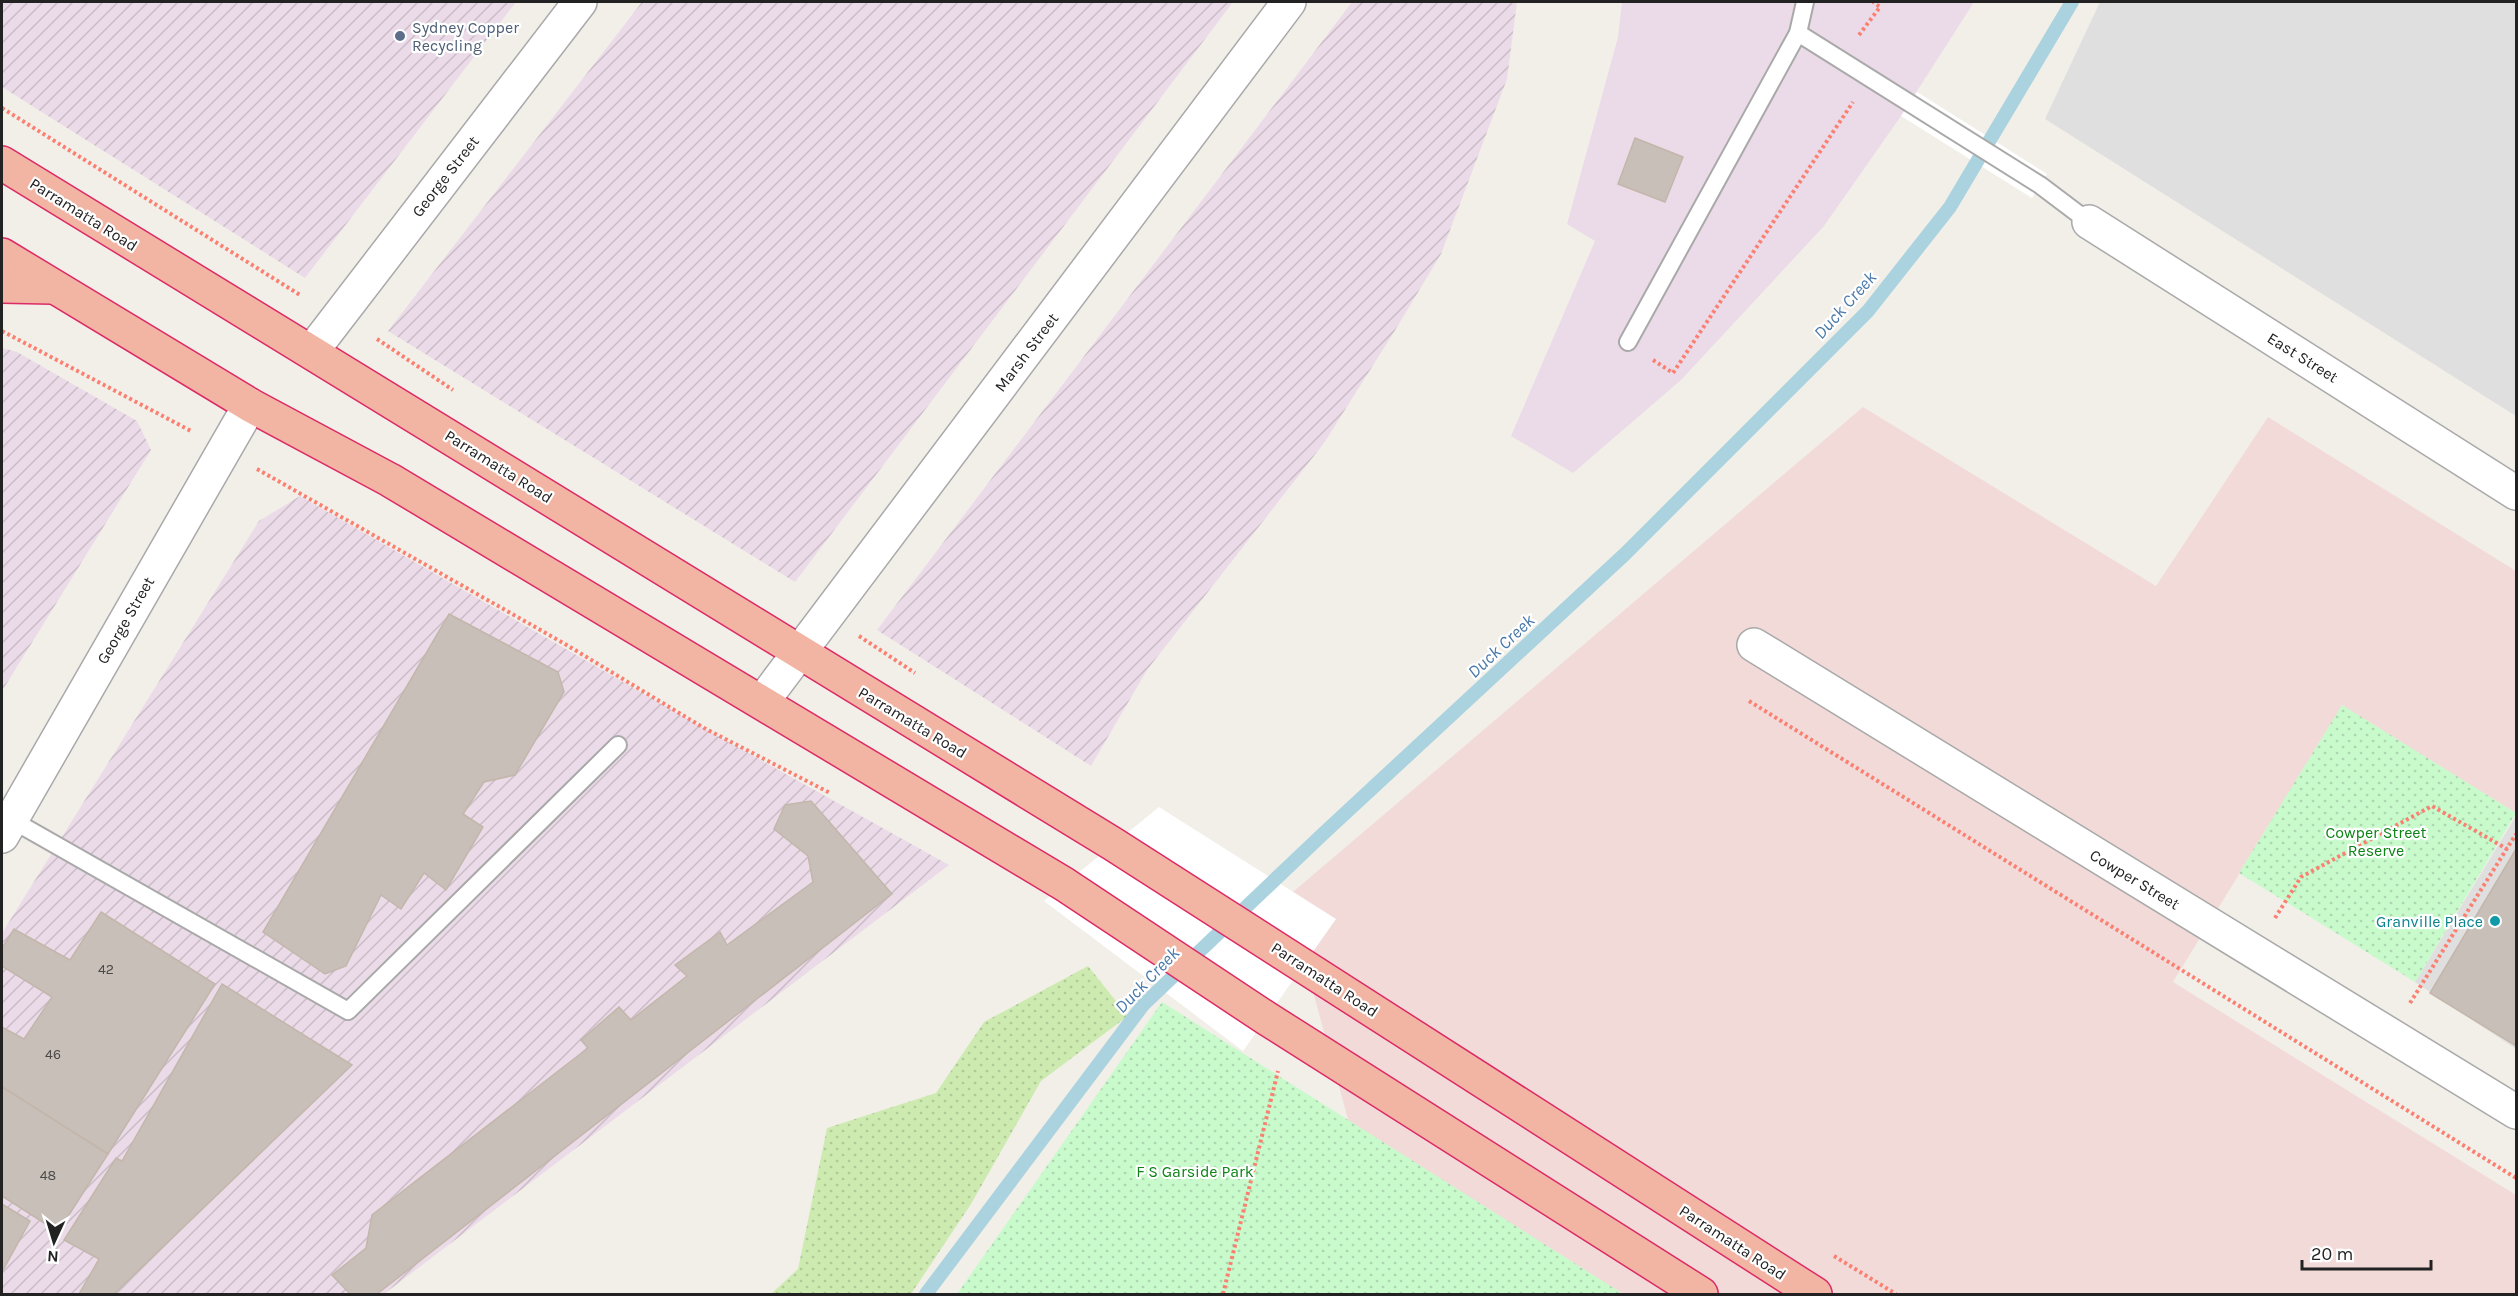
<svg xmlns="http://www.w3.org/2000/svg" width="2518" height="1296" viewBox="0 0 2518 1296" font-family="Karla,sans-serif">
<defs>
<pattern id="industrial-furrows" width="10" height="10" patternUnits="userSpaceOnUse" patternTransform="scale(1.5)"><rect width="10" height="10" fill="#ebdbe8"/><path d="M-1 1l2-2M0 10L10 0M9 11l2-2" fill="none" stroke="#c9bcc7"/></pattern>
<pattern id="grass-dots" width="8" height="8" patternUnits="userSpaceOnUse" patternTransform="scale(1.5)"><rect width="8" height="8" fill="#cdebb0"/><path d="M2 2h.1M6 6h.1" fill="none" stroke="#b0c997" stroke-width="1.8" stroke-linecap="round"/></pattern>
<pattern id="park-dots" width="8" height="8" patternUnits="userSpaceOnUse" patternTransform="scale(1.5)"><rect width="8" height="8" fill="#c8facc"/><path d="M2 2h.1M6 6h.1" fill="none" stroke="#acd6af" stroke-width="1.8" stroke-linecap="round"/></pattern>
</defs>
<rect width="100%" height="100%" fill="#f2efe9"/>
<g fill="#e0dfdf">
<path d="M 2100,2 L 2516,2 L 2516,416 L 2045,119 Z"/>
<path d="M 2516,816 L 2516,1049 L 2415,982 Z"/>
</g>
<path fill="#f2dad9" d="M 1863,407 L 2156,586 L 2268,417 L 2516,571 L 2516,813 L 2342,706 L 2173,982 L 2516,1195 L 2516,1294 L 1623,1294 L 1349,1123 L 1287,897 Z"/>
<g fill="url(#industrial-furrows)">
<path d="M 2,2 L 516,2 L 305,278 L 2,87 Z"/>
<path d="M 642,2 L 1233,2 L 795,582 L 388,331 Z"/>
<path d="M 1352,2 L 1517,2 L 1507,79 L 1441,254 L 1394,332 L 1324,443 L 1147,670 L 1091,766 L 877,630 Z"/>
<path d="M 2,348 L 17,352 L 137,421 L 151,450 L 2,691 Z"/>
<path d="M 300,496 L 698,725 L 949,865 L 384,1294 L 2,1294 L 2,933 L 259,521 Z"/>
</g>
<path fill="#ebdbe8" d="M 1622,2 L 1974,2 L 1901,116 L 1824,226 L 1681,380 L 1573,473 L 1511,436 L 1595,241 L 1567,224 L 1618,37 Z"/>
<path fill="url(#grass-dots)" d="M 1088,966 L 1128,1016 L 1041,1081 L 971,1204 L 911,1294 L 771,1294 L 798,1269 L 827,1128 L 936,1093 L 984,1022 Z"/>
<g fill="url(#park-dots)">
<path d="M 2342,705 L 2516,813 L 2415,982 L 2239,873 Z"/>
<path d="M 1162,1002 L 1623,1294 L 957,1294 Z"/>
</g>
<g fill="#fff">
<path d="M 1917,92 L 2047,174 L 2032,198 L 1901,116 Z"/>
<path d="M 1159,807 L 1336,919 L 1243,1051 L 1044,901 Z"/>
</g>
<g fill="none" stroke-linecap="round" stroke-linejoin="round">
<path stroke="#aad3df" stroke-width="14" d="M 926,1294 L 1143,1005 L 1325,832 L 1625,554 L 1868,311 L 1950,207 L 2072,2"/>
</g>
<g fill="#c7bfb8" stroke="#c4b6ab" stroke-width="1.5">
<path d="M 1635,138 L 1683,157 L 1665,202 L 1618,184 Z"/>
<path d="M 449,614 L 558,672 L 564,692 L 515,775 L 484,782 L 463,814 L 483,827 L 446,890 L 424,873 L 401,909 L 381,895 L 346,966 L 325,974 L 263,932 Z"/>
<path d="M 811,801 L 892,894 L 377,1294 L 350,1294 L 332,1275 L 366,1248 L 372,1215 L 588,1048 L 581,1040 L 619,1007 L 631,1020 L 687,976 L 675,965 L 720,932 L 727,945 L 813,882 L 808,856 L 774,829 L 785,805 Z"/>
<path d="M 2516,849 L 2516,1046 L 2430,993 Z"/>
<path d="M 101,912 L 215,984 L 108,1154 L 2,1087 L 2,1027 L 24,1039 L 52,997 L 2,966 L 2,948 L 14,929 L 70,960 Z"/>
<path d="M 222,984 L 352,1065 L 114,1294 L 79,1294 L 99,1259 L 64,1240 L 116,1158 L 122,1161 Z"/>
<path d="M 2,1087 L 108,1154 L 58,1232 L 2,1196 Z"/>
<path d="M 2,1204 L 30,1221 L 2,1272 Z"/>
</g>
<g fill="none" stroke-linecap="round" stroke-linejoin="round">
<g stroke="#a9a9a9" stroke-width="20">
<g id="service">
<path d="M 1798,33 L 2040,185 L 2089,222"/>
<path d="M 1628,342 L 1798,33 L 1805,2"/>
<path d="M 12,820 L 348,1011 L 618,745"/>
</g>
</g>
<g stroke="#a9a9a9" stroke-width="36">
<g id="minor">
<path d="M 2089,222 L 2516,493"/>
<path d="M 312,351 L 580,2"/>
<path d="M 1754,645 L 2516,1112"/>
<path d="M 762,702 L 1289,2"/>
<path d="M 2,836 L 250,405"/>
</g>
</g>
<g stroke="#dc2a67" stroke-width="36">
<g id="trunk">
<path d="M 2,163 L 1113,844 L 1815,1294"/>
<path d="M 2,255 L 250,405 L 390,480 L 1064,884 L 1266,1018 L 1701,1294"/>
<path d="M 2,286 L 52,287"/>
</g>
</g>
<g stroke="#fa8072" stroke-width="4" stroke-dasharray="3 3" stroke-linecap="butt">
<path d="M 1859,35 L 1880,7 L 1873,2"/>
<path d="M 2,108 L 300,295"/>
<path d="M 2,331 L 191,431"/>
<path d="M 377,339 L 453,390"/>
<path d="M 1653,360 L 1673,373 L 1853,102"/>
<path d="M 257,469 L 565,644 L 704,728 L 830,793"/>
<path d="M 859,636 L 915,673"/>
<path d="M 1749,701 L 2516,1178"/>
<path d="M 2275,918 L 2301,877 L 2432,806 L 2507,849"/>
<path d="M 2410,1003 L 2516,834"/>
<path d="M 1834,1256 L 1896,1294"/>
<path d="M 1223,1294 L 1278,1071"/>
</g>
<use href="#service" stroke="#fff" stroke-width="16"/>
<use href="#minor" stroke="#fff" stroke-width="33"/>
<use href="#trunk" stroke="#f2b4a3" stroke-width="33"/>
</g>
<circle fill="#5c6f8a" stroke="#fff" stroke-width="2" cx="400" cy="36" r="6"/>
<circle fill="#0f9aa8" stroke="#fff" stroke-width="2" cx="2495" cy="921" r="6"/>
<g text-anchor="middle" stroke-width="4.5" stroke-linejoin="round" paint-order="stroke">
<g font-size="14" fill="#4b4948">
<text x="106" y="974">42</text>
<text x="53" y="1059">46</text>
<text x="48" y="1180">48</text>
</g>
<g font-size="16" fill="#4e5e75" stroke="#fff" text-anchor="start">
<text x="412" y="33">Sydney Copper<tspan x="412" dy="18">Recycling</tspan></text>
</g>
<g font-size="16" fill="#222" stroke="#fff">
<text transform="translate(445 176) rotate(-52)" y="6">George Street</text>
<text transform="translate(84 214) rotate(32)" y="6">Parramatta Road</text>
<text transform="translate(1026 352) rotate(-53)" y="6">Marsh Street</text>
<text transform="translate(2303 357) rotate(32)" y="6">East Street</text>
<text transform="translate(499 466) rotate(32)" y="6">Parramatta Road</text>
<text transform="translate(125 620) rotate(-60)" y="6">George Street</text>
<text transform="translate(913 722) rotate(31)" y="6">Parramatta Road</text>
<text transform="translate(2135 879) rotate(31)" y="6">Cowper Street</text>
<text transform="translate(1325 979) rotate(33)" y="6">Parramatta Road</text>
<text transform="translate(1733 1242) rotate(33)" y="6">Parramatta Road</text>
</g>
<g font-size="16" fill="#0c8416" stroke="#fff">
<text x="2376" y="838">Cowper Street<tspan x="2376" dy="18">Reserve</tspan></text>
<text x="1195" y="1177">F S Garside Park</text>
</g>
<g font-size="16" fill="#0d838f" stroke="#fff" text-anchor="end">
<text x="2483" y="927">Granville Place</text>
</g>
<g font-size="18" font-style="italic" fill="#4a7aab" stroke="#fff">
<text transform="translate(1845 305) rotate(-48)" y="6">Duck Creek</text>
<text transform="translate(1501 646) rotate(-43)" y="6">Duck Creek</text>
<text transform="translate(1147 980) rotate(-46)" y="6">Duck Creek</text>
</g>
</g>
<rect width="2518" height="1296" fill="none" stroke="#222222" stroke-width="6"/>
<g transform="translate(54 1242) rotate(184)" stroke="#ffffff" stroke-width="4.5" paint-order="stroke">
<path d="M0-4.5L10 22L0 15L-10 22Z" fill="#222222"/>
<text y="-9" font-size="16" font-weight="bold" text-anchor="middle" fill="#222222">N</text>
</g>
<path d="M2302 1260v9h129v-9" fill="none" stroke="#222222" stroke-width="3"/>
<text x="2311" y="1260" font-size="18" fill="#222222" stroke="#ffffff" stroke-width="4.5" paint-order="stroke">20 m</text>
</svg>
